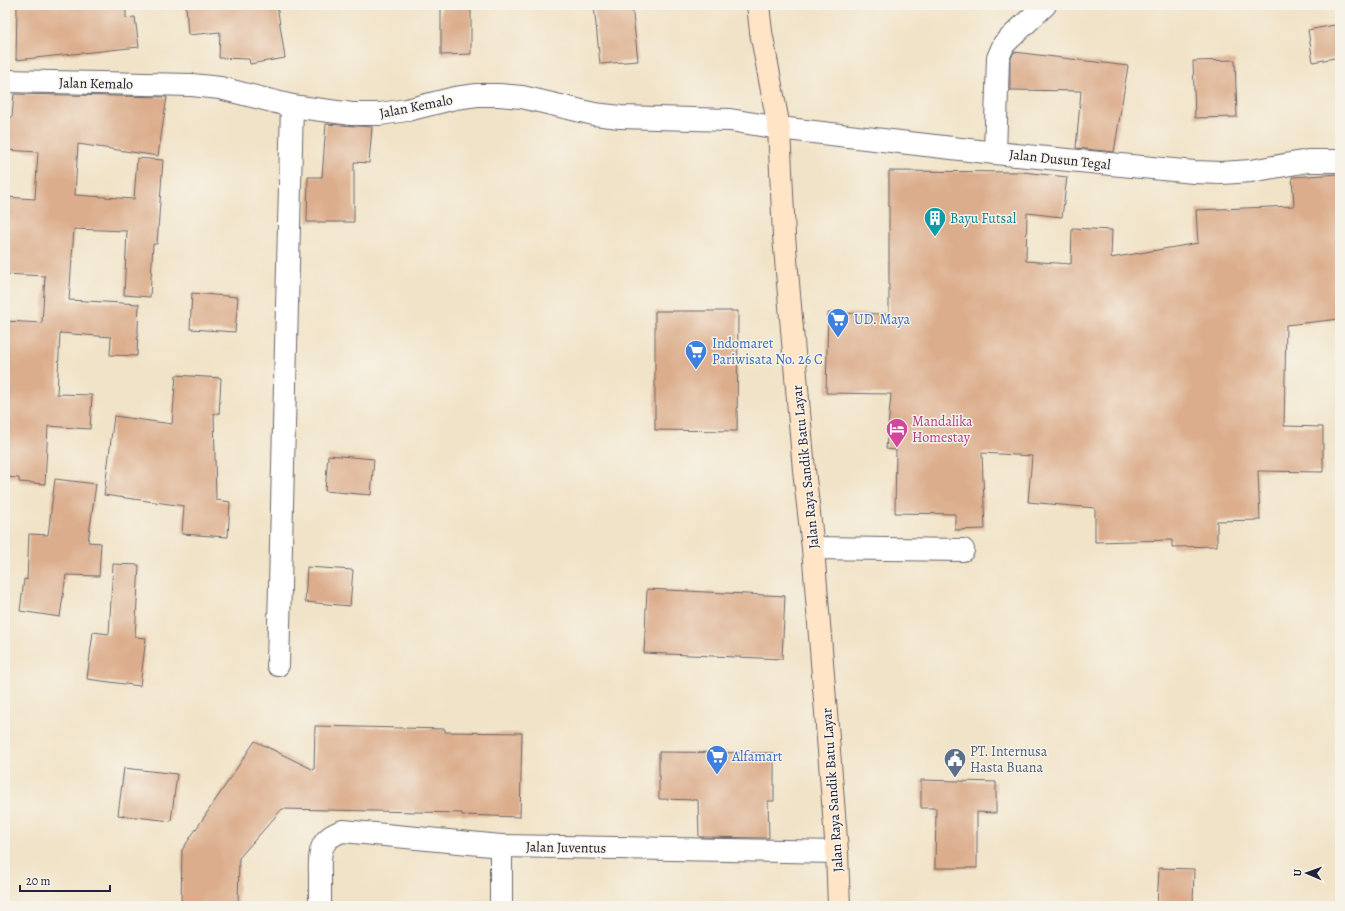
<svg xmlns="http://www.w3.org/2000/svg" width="1345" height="911" viewBox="0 0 1345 911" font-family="Alegreya,serif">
<rect width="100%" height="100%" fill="#f7f3e8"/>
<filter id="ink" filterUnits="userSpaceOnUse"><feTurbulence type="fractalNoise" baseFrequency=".025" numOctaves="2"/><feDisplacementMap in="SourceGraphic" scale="8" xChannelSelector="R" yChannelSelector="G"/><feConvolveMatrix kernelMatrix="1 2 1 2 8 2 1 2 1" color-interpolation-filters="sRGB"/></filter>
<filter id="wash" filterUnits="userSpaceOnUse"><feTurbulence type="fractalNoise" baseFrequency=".012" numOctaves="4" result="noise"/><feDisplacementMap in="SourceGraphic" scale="16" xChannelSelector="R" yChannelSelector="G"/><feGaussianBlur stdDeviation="0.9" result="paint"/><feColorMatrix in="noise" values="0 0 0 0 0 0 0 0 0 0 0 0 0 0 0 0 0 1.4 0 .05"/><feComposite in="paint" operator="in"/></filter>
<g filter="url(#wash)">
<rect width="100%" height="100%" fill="#f1e3c7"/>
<g id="blocks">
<g fill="#dcad8c">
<path d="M 17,5 L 126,5 L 126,18 L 135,17 L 139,47 L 16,60 Z"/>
<path d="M 186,5 L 277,5 L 285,58 L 250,64 L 249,59 L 219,58 L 220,32 L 188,35 Z"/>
<path d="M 441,5 L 471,5 L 471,54 L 441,55 Z"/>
<path d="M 594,5 L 632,5 L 638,61 L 600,64 Z"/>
<path d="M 1340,24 L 1340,57 L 1313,62 L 1308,30 Z"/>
<path d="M 1014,52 L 1128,66 L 1114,152 L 1076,148 L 1081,91 L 1010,90 L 1010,61 Z"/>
<path d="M 1235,60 L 1237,117 L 1195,118 L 1193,61 Z"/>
<path d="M 14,94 L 167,97 L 158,156 L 78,144 L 75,195 L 134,199 L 137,158 L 163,160 L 157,244 L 153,244 L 150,297 L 124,295 L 127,231 L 74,229 L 69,300 L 139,304 L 137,356 L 110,355 L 111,337 L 60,333 L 57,394 L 92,395 L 90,429 L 48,426 L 45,484 L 19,482 L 19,478 L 5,477 L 5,321 L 42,323 L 45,276 L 5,274 L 5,197 L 35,199 L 38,152 L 5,150 L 5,117 L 12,117 Z"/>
<path d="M 326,124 L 372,127 L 369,163 L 354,162 L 354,222 L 307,222 L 308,177 L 322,177 Z"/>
<path d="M 889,171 L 1023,172 L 1067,177 L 1062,217 L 1027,213 L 1026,261 L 1071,264 L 1072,228 L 1112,230 L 1111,258 L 1198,243 L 1196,210 L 1294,206 L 1292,177 L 1340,174 L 1340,319 L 1286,325 L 1284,426 L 1323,427 L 1323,472 L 1258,471 L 1260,520 L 1217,521 L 1217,546 L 1172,547 L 1172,540 L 1095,542 L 1095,508 L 1028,502 L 1032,456 L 982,453 L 985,529 L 955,530 L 955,514 L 895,513 L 896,450 L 886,449 L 891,394 L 826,393 L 828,313 L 889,314 Z"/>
<path d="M 192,293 L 238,297 L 235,332 L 190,329 Z"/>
<path d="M 655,311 L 738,311 L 737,431 L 655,430 Z"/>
<path d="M 176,375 L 221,378 L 219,414 L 214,413 L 216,500 L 230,502 L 228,537 L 182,534 L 184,506 L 104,495 L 114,416 L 172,424 Z"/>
<path d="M 328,455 L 374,459 L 371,495 L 325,491 Z"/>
<path d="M 55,479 L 96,484 L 88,542 L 101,543 L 99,576 L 66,575 L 60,617 L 20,611 L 24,579 L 27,580 L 29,534 L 48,535 Z"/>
<path d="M 113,564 L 139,565 L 135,637 L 146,638 L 140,686 L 87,679 L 93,632 L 109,634 Z"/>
<path d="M 307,567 L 353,570 L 350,606 L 305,602 Z"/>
<path d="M 647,589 L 785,596 L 782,659 L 644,653 Z"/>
<path d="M 315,726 L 445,729 L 445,732 L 522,733 L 520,817 L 462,815 L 462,813 L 282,809 L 239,858 L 238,906 L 181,906 L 182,850 L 255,741 L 314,770 Z"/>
<path d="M 659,752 L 774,753 L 774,801 L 768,801 L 769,838 L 699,837 L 698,800 L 659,799 Z"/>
<path d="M 124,768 L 177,774 L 171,821 L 118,815 Z"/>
<path d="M 921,780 L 996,782 L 996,813 L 977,812 L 977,868 L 935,868 L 936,808 L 921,808 Z"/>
<path d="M 1159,868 L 1194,869 L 1193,906 L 1157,906 Z"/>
</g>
</g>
</g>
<g filter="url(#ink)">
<use href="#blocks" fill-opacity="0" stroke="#6a666c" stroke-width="1"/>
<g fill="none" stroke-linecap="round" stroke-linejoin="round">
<g stroke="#6a666c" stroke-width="24">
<g id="street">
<path d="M 5,81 L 192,85 L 220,88 L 292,106 L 352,114 L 380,114 L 407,110 L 455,98 L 477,95 L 499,95 L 522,97 L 594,114 L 620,117 L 730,120 L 779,128 L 995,153 L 1194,172 L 1222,173 L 1251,171 L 1308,161 L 1340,161"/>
<path d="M 995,153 L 998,58 L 1004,44 L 1045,5"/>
<path d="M 813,548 L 963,550"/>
<path d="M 278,665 L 292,106"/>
<path d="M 501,846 L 501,906"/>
<path d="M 320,906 C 320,895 320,885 320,874 C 319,852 320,838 343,831 L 501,846 L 837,852"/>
</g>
</g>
<g stroke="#6a666c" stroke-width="24">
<path id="secondary" d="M 758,5 L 761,32 L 779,128 L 784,236 L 804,470 L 813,548 L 837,852 L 839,906"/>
</g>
<use href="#street" stroke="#fff" stroke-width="22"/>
<use href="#secondary" stroke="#ffe4c6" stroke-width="22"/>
</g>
</g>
<defs>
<g id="building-pin" transform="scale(1.15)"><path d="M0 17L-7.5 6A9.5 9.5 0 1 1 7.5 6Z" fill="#0f9aa8" stroke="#f7f3e8"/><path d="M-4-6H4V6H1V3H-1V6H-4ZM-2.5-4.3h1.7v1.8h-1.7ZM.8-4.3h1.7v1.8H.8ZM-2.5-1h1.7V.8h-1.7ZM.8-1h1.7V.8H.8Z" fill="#fff"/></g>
<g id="supermarket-pin" transform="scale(1.15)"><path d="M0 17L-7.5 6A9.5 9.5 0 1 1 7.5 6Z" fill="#3f7fe0" stroke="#f7f3e8"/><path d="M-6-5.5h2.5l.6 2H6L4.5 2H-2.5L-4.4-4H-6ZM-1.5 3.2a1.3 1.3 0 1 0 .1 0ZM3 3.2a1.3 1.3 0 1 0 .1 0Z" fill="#fff"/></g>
<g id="hotel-pin" transform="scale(1.15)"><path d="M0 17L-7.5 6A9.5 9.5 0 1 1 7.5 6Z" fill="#d1479c" stroke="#f7f3e8"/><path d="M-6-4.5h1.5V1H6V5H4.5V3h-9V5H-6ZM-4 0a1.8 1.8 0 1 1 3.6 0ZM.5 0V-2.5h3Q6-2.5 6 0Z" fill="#fff"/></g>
<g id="civic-pin" transform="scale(1.15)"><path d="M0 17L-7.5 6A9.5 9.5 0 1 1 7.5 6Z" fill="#5c6f8a" stroke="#f7f3e8"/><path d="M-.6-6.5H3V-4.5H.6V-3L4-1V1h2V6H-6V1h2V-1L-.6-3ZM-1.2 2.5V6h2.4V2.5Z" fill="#fff"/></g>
</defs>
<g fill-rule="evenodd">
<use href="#building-pin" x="935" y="218"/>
<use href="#supermarket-pin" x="838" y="319"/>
<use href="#supermarket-pin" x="696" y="351"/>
<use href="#hotel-pin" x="897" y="429"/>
<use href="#supermarket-pin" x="717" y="756"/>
<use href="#civic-pin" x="955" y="759"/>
</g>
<g text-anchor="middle" stroke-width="3" stroke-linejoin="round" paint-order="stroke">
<g font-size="14" fill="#22223b" stroke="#f7f3e8">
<text transform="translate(96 83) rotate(1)" y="5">Jalan Kemalo</text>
<text transform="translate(416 106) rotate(-11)" y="5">Jalan Kemalo</text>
<text transform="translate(1060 159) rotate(6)" y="5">Jalan Dusun Tegal</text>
<text transform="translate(805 467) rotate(-96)" y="5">Jalan Raya Sandik Batu Layar</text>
<text transform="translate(832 790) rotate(-94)" y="5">Jalan Raya Sandik Batu Layar</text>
<text transform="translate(566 847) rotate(1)" y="5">Jalan Juventus</text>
</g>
<g font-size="14" fill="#0d838f" stroke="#f7f3e8" text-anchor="start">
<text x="950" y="223">Bayu Futsal</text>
</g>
<g font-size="14" fill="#366cbe" stroke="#f7f3e8" text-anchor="start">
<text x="854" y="324">UD. Maya</text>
<text x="712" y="348">Indomaret<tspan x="712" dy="16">Pariwisata No. 26 C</tspan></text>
<text x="732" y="761">Alfamart</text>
</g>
<g font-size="14" fill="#b23c85" stroke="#f7f3e8" text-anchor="start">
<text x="912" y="426">Mandalika<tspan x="912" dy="16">Homestay</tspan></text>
</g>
<g font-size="14" fill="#4e5e75" stroke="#f7f3e8" text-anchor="start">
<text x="970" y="756">PT. Internusa<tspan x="970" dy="16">Hasta Buana</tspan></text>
</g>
</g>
<rect width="1345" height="911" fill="none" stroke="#f7f3e8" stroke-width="20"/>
<g transform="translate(1307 873) rotate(272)" stroke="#f7f3e8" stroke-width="3" paint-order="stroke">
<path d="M0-3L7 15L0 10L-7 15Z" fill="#22223b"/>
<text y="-6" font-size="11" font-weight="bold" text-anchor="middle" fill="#22223b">U</text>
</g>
<path d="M20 885v6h90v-6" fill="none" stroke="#22223b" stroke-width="2"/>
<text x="26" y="885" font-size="12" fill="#22223b" stroke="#f7f3e8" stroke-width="3" paint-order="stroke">20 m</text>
</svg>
